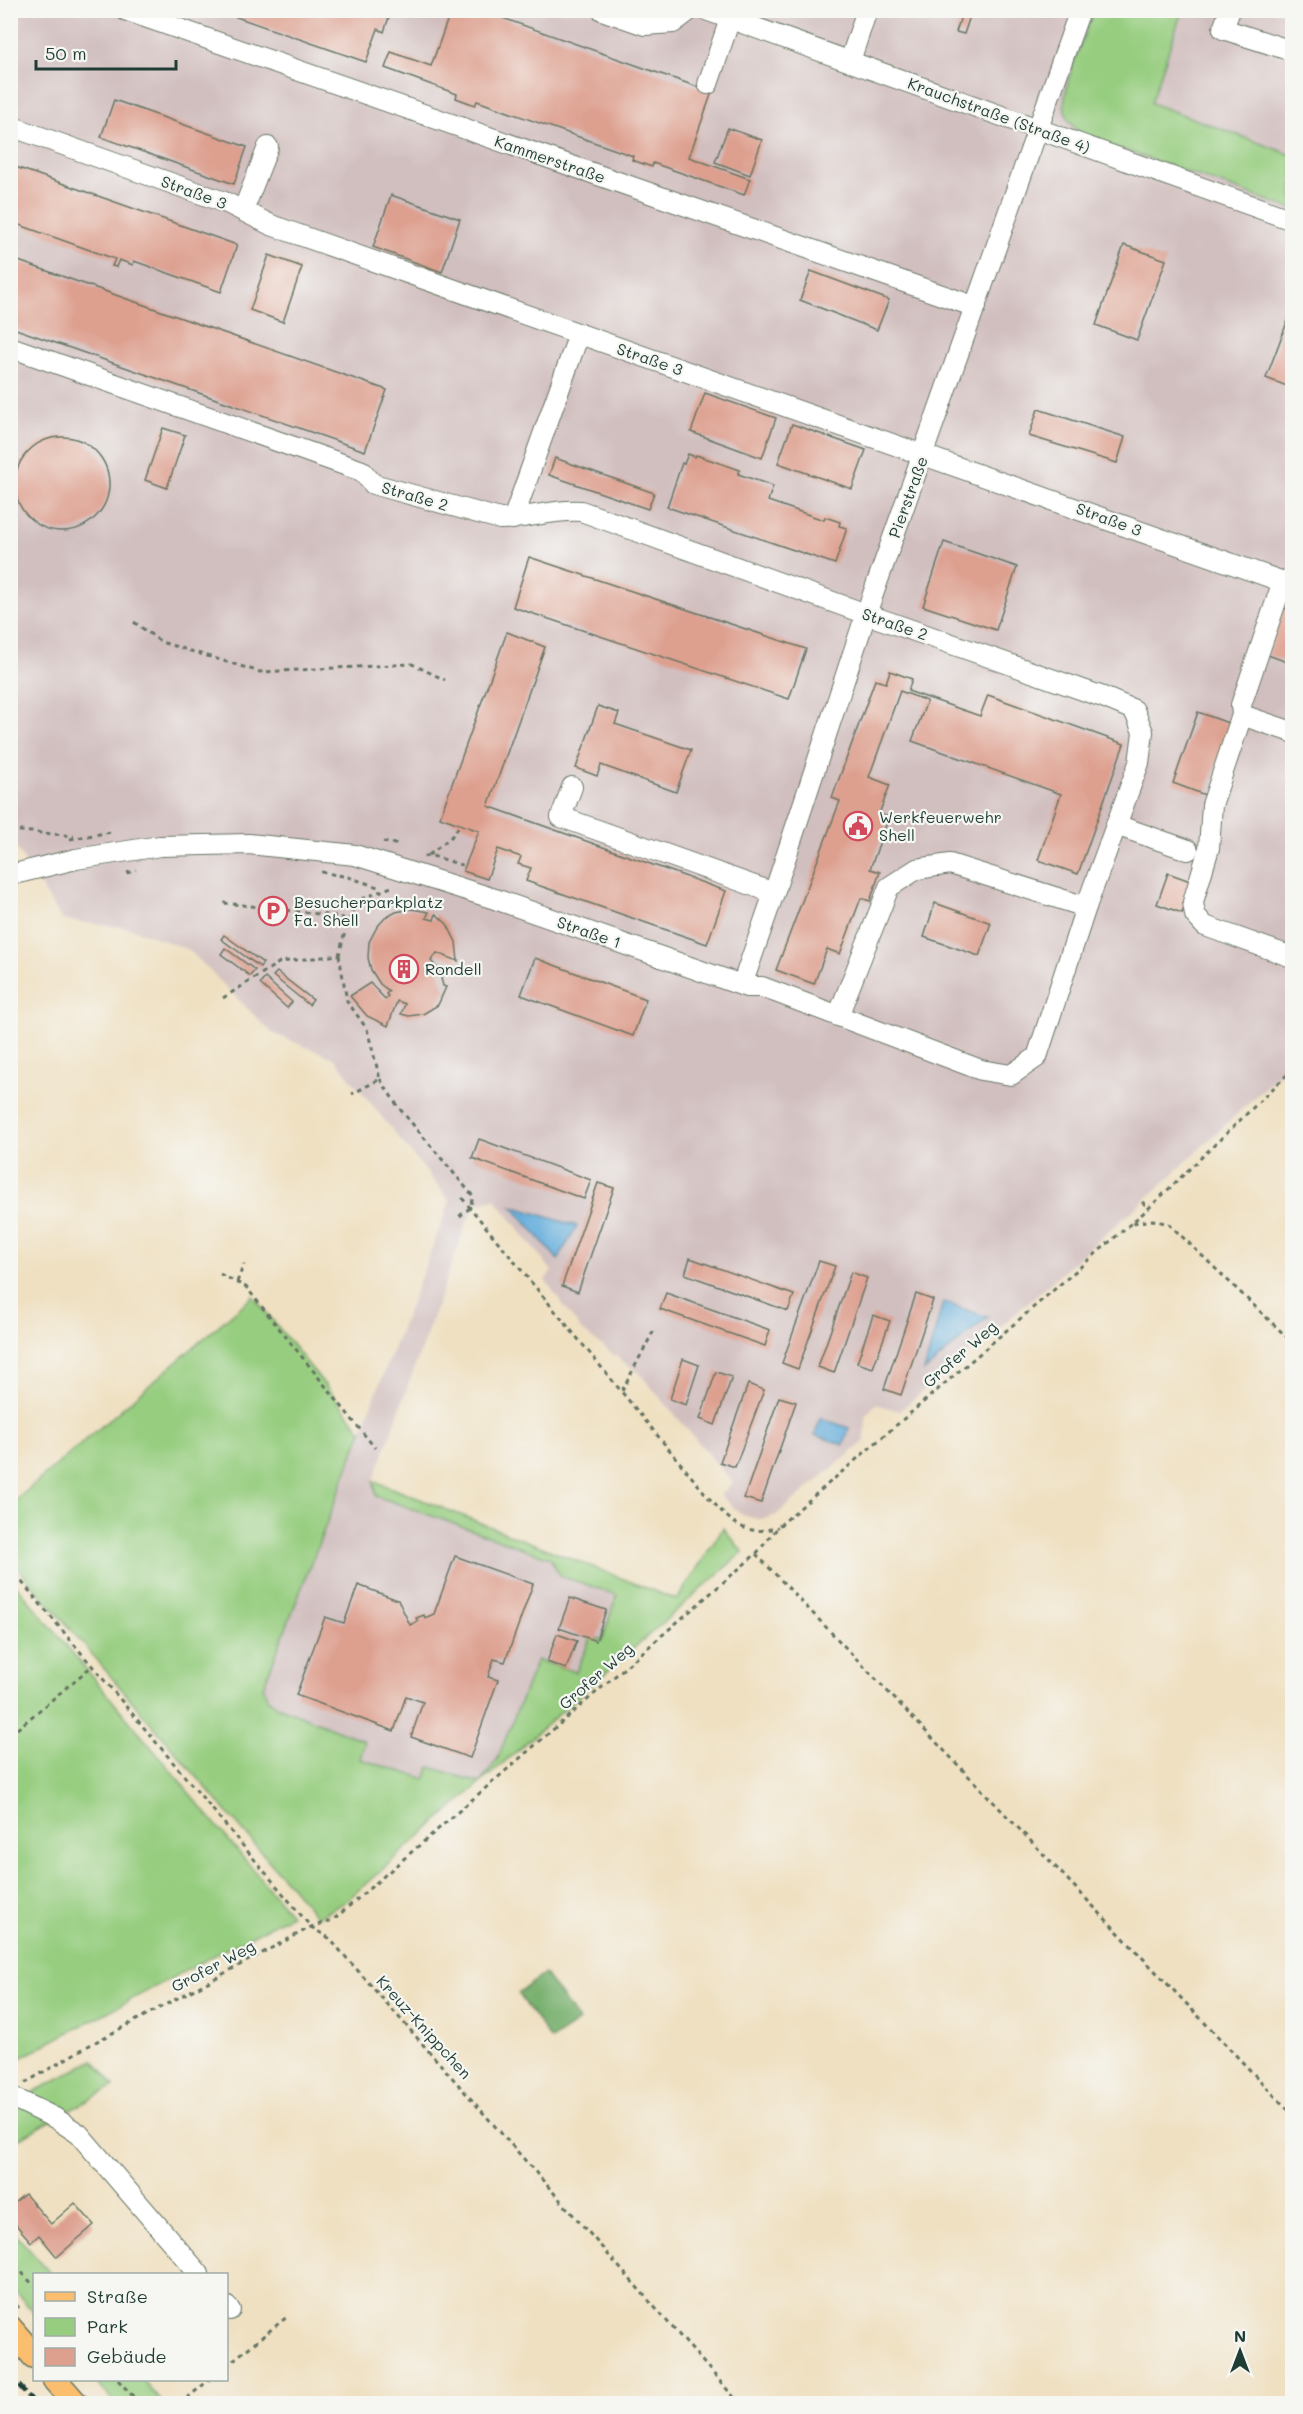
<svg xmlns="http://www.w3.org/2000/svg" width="1303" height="2414" viewBox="0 0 1303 2414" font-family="Mali,sans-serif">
<rect width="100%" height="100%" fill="#f6f6f2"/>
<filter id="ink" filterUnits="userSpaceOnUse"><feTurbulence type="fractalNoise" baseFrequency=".0167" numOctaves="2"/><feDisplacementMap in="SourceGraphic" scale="12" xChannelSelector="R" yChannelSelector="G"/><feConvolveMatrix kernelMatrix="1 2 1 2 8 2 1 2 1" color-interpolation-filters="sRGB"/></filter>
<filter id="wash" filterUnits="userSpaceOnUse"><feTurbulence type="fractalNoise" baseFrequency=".008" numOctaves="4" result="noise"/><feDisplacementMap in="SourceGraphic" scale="24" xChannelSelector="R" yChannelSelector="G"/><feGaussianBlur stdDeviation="1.35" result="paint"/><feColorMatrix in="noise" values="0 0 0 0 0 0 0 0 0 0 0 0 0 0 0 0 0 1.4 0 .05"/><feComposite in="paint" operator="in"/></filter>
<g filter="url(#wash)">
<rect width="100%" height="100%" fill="#efe0c1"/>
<path fill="#d1bfbf" d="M 10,11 L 1292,11 L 1292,1062 L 1157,1189 L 1008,1320 L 899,1411 L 876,1404 L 866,1415 L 865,1441 L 776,1515 L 767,1518 L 757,1519 L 742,1515 L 720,1495 L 733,1483 L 640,1374 L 582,1331 L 545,1280 L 552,1271 L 495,1199 L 476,1204 L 466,1224 L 374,1480 L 376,1496 L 551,1558 L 560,1576 L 617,1595 L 602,1640 L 591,1637 L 576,1672 L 537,1661 L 497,1760 L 480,1783 L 430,1767 L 426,1779 L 359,1759 L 364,1741 L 277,1706 L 268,1699 L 263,1688 L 450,1201 L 334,1058 L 272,1033 L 189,950 L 130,928 L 62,920 L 15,846 L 10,734 Z"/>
<g fill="#96cd7f" stroke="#5a855a" stroke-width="1.5">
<path d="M 1094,11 L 1182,11 L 1151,103 L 1292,155 L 1292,209 L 1084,136 C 1076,129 1067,121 1065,110 C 1061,86 1085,35 1094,11 Z"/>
<path d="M 253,1296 L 362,1431 L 263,1688 L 268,1699 L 277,1706 L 365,1741 L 360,1759 L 426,1779 L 430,1767 L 480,1783 L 497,1760 L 537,1660 L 576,1672 L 591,1637 L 602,1640 L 617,1595 L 560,1576 L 550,1558 L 376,1496 L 374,1481 L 677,1600 L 723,1528 L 743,1552 L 344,1903 L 317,1917 L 11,1560 L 10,1505 Z"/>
<path d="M 11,1579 L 291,1915 L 11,2063 Z"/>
<path d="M 94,2060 L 114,2086 L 11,2143 L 11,2104 Z"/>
<path d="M 10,2228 L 51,2274 L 34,2274 L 34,2313 L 11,2286 Z"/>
<path d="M 94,2380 L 143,2380 L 163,2403 L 115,2403 Z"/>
</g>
<path fill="#78b06e" stroke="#4c7651" stroke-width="1.5" d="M 545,1974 L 579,2021 L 551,2040 L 518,1993 Z"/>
<g fill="#65addc" stroke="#427588" stroke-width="1.5">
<path d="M 512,1206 L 577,1226 L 558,1260 Z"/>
<path d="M 943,1302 L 988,1317 L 924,1371 Z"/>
<path d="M 820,1418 L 849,1428 L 844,1445 L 815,1435 Z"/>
</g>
<g id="blocks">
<g fill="#dd9f8e">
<path d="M 384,10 L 390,14 L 384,32 L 378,29 L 366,62 L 219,11 Z"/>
<path d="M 451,10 L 480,10 L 712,92 L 689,157 L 750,179 L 744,195 L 653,163 L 652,167 L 632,160 L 633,156 L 477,101 L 475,105 L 456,98 L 457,94 L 385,68 L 391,52 L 431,66 Z"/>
<path d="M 963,10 L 972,10 L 964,34 L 956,32 Z"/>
<path d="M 114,100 L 247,147 L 234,184 L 101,137 Z"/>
<path d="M 728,128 L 762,140 L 750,175 L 715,162 Z"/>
<path d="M 10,165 L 237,245 L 221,292 L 134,261 L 133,265 L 119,260 L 116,267 L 112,266 L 115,259 L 11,222 Z"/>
<path d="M 391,195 L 460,219 L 442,272 L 373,247 Z"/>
<path d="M 1124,245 L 1166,260 L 1137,340 L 1096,325 Z"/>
<path d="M 269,255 L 302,267 L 283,322 L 250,310 Z"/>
<path d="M 10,258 L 387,390 L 365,451 L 10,327 Z"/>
<path d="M 811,271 L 889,300 L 877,330 L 800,300 Z"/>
<path d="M 1289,317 L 1292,318 L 1292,388 L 1266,378 Z"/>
<path d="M 705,393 L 776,418 L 762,458 L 691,432 Z"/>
<path d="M 1038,409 L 1125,437 L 1117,463 L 1029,436 Z"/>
<path d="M 792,424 L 866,450 L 852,489 L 778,463 Z"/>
<path d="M 163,428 L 185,435 L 167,488 L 145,480 Z"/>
<circle cx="62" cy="484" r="47"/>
<path d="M 688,454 L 695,457 L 696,455 L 740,470 L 738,474 L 773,486 L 768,501 L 824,520 L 825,517 L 840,522 L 839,526 L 847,528 L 835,564 L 667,507 L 682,463 L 684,464 Z"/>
<path d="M 555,458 L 654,493 L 648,509 L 549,475 Z"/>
<path d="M 944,542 L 1017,567 L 996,630 L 923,606 Z"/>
<path d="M 529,557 L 806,649 L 789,699 L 513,607 Z"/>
<path d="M 1284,608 L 1292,611 L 1292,664 L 1268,655 Z"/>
<path d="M 507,632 L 545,647 L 488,806 L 726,891 L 707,944 L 526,881 L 531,868 L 518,864 L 521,857 L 498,849 L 487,879 L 463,871 L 479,831 L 440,817 Z"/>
<path d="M 890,671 L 912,679 L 908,691 L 980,716 L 988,695 L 1124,744 L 1078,874 L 1038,860 L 1061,794 L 912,741 L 927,701 L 900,691 L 869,777 L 890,785 L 879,814 L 889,817 L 870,869 L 880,872 L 870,901 L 861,898 L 840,954 L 827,949 L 814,984 L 776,970 L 840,801 L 832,798 L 875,680 L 886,683 Z"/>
<path d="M 598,706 L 619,713 L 615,724 L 691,750 L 676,792 L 601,765 L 597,776 L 576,768 Z"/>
<path d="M 1198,712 L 1231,724 L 1205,795 L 1173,783 Z"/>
<path d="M 1168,873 L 1193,882 L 1182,913 L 1157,904 Z"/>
<path d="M 935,903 L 991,923 L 979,956 L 924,937 Z"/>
<path d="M 411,909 L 429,912 L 426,918 L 434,920 L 436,914 L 447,924 L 456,942 L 458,961 L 437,953 L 431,961 L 439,970 L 443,986 L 446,987 L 438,1005 L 423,1014 L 409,1016 L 401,1014 L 405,1004 L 397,1001 L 388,1026 L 367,1016 L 350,996 L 370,983 L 385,999 L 388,996 L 386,994 L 389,991 L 380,984 L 371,970 L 368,958 L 369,942 L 377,927 L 385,918 L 396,912 Z"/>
<path d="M 224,935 L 263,963 L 260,967 L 221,939 Z"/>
<path d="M 225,948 L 255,970 L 250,976 L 221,954 Z"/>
<path d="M 535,958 L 646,999 L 633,1036 L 521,995 Z"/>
<path d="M 277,972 L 313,1000 L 309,1005 L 273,976 Z"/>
<path d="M 265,978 L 292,1002 L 287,1008 L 260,984 Z"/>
<path d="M 479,1139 L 591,1180 L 584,1199 L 472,1158 Z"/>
<path d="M 598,1183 L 614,1188 L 578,1292 L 562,1286 Z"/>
<path d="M 690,1258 L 794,1295 L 788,1311 L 685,1274 Z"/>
<path d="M 819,1261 L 835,1266 L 798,1369 L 782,1363 Z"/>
<path d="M 851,1272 L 867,1278 L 834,1373 L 818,1367 Z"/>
<path d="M 666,1293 L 770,1330 L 765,1346 L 660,1309 Z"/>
<path d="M 916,1294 L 933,1300 L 901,1395 L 884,1389 Z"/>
<path d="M 873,1315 L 890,1321 L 873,1368 L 857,1363 Z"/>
<path d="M 683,1359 L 699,1365 L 686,1405 L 670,1399 Z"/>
<path d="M 716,1372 L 732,1377 L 715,1425 L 700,1419 Z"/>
<path d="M 748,1384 L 764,1390 L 735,1467 L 720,1462 Z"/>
<path d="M 779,1397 L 796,1402 L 761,1503 L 744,1498 Z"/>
<path d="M 455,1556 L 533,1584 L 505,1662 L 494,1659 L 488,1677 L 498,1680 L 470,1758 L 411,1737 L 423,1702 L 406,1696 L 394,1731 L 296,1695 L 325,1617 L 344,1623 L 358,1585 L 398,1600 L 410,1625 L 418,1621 L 416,1618 L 424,1615 L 425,1618 L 434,1614 Z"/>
<path d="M 570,1598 L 606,1610 L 596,1641 L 559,1628 Z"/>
<path d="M 557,1634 L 577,1641 L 566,1669 L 547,1662 Z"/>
<path d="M 25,2194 L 51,2224 L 75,2203 L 94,2225 L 57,2257 L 39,2235 L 31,2242 L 10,2218 L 10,2206 Z"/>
</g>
</g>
</g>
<g filter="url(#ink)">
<use href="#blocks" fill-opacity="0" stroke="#687665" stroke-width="1.5"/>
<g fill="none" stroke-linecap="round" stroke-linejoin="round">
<g stroke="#687665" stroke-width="22">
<g id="minor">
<path d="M 125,10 L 976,307"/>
<path d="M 602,10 L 645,25 L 673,23 L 690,10"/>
<path d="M 706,10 L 1292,220"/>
<path d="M 1230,10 L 1223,29 L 1292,51"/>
<path d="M 850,61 L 867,10"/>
<path d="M 708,84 L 730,19"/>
<path d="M 10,126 L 227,203 L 271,225 L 1292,585"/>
<path d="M 243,211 L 268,147"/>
<path d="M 10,347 L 362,471 L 373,484 L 500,519 C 527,519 553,509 581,511 L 866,614 L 1103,697 L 1134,710 L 1143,732 L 1139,763 L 1086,907 L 1037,1057 L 1011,1075 L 981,1070 L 762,987 L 747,987 L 495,899 L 355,855 L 249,844 L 160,846 L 76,859 L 10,875"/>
<path d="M 513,519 L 579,334"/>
<path d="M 1283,581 L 1241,705 L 1242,715 L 1292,732"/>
<path d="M 1242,715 L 1212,805 L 1209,848 L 1193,902 L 1195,915 L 1205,926 L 1292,957"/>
<path d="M 572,787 L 561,817 L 774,893"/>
<path d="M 1116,825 L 1188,850"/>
<path d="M 742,985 L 774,893 L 866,614 L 1080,10"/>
<path d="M 838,1016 L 889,887 L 917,869 L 950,864 L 1086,907"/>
<path d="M 10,2096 L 55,2118 L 79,2134 L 199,2274"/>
<path d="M 226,2306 L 230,2310"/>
</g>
</g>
<g stroke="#687665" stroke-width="27">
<g id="major">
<path d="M 10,2328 L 34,2356"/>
<path d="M 55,2380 L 76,2404"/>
</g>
</g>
<g stroke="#687665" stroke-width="3" stroke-dasharray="4.5 4.5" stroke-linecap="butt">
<path d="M 134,622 L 161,642 L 260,672 L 412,664 L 445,680"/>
<path d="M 10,830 L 74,836"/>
<path d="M 70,839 L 111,832"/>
<path d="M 383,842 L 395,844 L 399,848"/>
<path d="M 429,855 L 451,837 L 461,824"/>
<path d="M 424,857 L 429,855 L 465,866"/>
<path d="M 321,872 L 348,877 L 381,888"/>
<path d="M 127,873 L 136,870"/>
<path d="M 224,903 L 336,916 L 349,920"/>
<path d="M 339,955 L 347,1001 L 367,1029 L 380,1079 L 352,1094"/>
<path d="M 223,998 L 280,962 L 339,955 L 347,924 L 357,901 L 391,887"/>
<path d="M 380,1079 L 399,1108 L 473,1196 L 470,1208 L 457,1218"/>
<path d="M 462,1198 L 709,1498 C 731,1521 743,1538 778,1527"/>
<path d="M 1142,1202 L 1149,1208"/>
<path d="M 1133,1223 L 1153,1220 L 1169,1224 L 1292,1342"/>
<path d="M 220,1274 L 246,1287 L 375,1448"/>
<path d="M 237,1282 L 244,1264"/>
<path d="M 622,1391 L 654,1330"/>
<path d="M 756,1554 L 1292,2114"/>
<path d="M 10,1568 L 311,1927 L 329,1938 L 740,2404"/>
<path d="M 10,1735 L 92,1666"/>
<path d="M 25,2083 L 86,2047 L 311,1927 L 333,1920 L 756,1554 L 779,1526 L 1149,1208 L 1292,1070"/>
<path d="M 10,2259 L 34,2286"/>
<path d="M 10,2298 L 19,2308"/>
<path d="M 226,2366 L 288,2316"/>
<path d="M 118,2380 L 140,2404"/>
<path d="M 96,2397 L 102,2404"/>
<path d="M 180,2404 L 209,2380"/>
</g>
<use href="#minor" stroke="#fff" stroke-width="20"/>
<use href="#major" stroke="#fbbe6e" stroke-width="24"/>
<g stroke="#1f3d34" stroke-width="4.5" stroke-dasharray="9 4.5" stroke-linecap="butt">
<path d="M 10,2375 L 35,2404"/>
<path d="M 10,2396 L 17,2404"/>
</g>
</g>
</g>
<defs>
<g id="civic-ring" transform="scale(1.5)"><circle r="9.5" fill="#f6f6f2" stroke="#d1495b" stroke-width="1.5"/><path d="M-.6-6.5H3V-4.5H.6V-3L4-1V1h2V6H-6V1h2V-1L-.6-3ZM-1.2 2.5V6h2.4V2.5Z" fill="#d1495b"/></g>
<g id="parking-ring" transform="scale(1.5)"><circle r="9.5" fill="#f6f6f2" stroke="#d1495b" stroke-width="1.5"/><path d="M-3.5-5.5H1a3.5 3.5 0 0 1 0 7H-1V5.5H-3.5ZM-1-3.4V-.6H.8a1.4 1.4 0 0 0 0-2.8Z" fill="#d1495b"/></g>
<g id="building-ring" transform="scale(1.5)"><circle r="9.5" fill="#f6f6f2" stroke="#d1495b" stroke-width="1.5"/><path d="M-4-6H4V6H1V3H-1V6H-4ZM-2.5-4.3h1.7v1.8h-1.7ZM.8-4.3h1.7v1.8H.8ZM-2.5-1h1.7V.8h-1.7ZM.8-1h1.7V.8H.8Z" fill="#d1495b"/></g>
</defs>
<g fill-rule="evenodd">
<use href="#civic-ring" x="858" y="826"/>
<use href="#parking-ring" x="273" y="911"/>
<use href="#building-ring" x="404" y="969"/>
</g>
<g text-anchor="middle" stroke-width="4.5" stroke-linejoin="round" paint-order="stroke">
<g font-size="16" fill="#1f3d34" stroke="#f6f6f2">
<text transform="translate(999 115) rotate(20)" y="6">Krauchstraße (Straße 4)</text>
<text transform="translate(550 159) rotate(19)" y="6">Kammerstraße</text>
<text transform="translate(194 192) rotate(20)" y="6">Straße 3</text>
<text transform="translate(650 359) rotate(19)" y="6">Straße 3</text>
<text transform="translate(415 496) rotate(16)" y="6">Straße 2</text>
<text transform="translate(908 497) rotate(-70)" y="6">Pierstraße</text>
<text transform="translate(1109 519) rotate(20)" y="6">Straße 3</text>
<text transform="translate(895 624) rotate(19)" y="6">Straße 2</text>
<text transform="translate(589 932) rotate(19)" y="6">Straße 1</text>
<text transform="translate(960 1354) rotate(-41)" y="6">Grofer Weg</text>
<text transform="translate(596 1676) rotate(-41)" y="6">Grofer Weg</text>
<text transform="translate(213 1966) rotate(-28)" y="6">Grofer Weg</text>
<text transform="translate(424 2027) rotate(48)" y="6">Kreuz-Knippchen</text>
</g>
<g font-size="16" fill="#1f3d34" stroke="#f6f6f2" text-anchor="start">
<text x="879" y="823">Werkfeuerwehr<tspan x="879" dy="18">Shell</tspan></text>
<text x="294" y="908">Besucherparkplatz<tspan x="294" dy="18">Fa. Shell</tspan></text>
<text x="425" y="975">Rondell</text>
</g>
</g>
<rect width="1303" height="2414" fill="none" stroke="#f6f6f2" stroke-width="36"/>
<rect x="33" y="2273" width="195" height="108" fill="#f6f6f2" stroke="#a0aca6" stroke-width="1.5"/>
<rect x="45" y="2292" width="30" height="9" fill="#fbbe6e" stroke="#a0aca6" stroke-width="1.5"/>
<text x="87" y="2303" font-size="18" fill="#1f3d34">Straße</text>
<rect x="45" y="2318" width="30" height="18" fill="#96cd7f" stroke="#a0aca6" stroke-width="1.5"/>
<text x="87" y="2333" font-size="18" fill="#1f3d34">Park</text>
<rect x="45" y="2348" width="30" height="18" fill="#dd9f8e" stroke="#a0aca6" stroke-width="1.5"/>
<text x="87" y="2363" font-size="18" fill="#1f3d34">Gebäude</text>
<g transform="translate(1240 2351)" stroke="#f6f6f2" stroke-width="4.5" paint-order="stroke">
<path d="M0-4.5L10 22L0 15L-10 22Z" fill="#1f3d34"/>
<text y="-9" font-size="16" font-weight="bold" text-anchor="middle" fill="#1f3d34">N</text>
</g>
<path d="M36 60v9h140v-9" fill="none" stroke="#1f3d34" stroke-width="3"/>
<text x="45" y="60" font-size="18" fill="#1f3d34" stroke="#f6f6f2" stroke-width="4.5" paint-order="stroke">50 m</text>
</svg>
